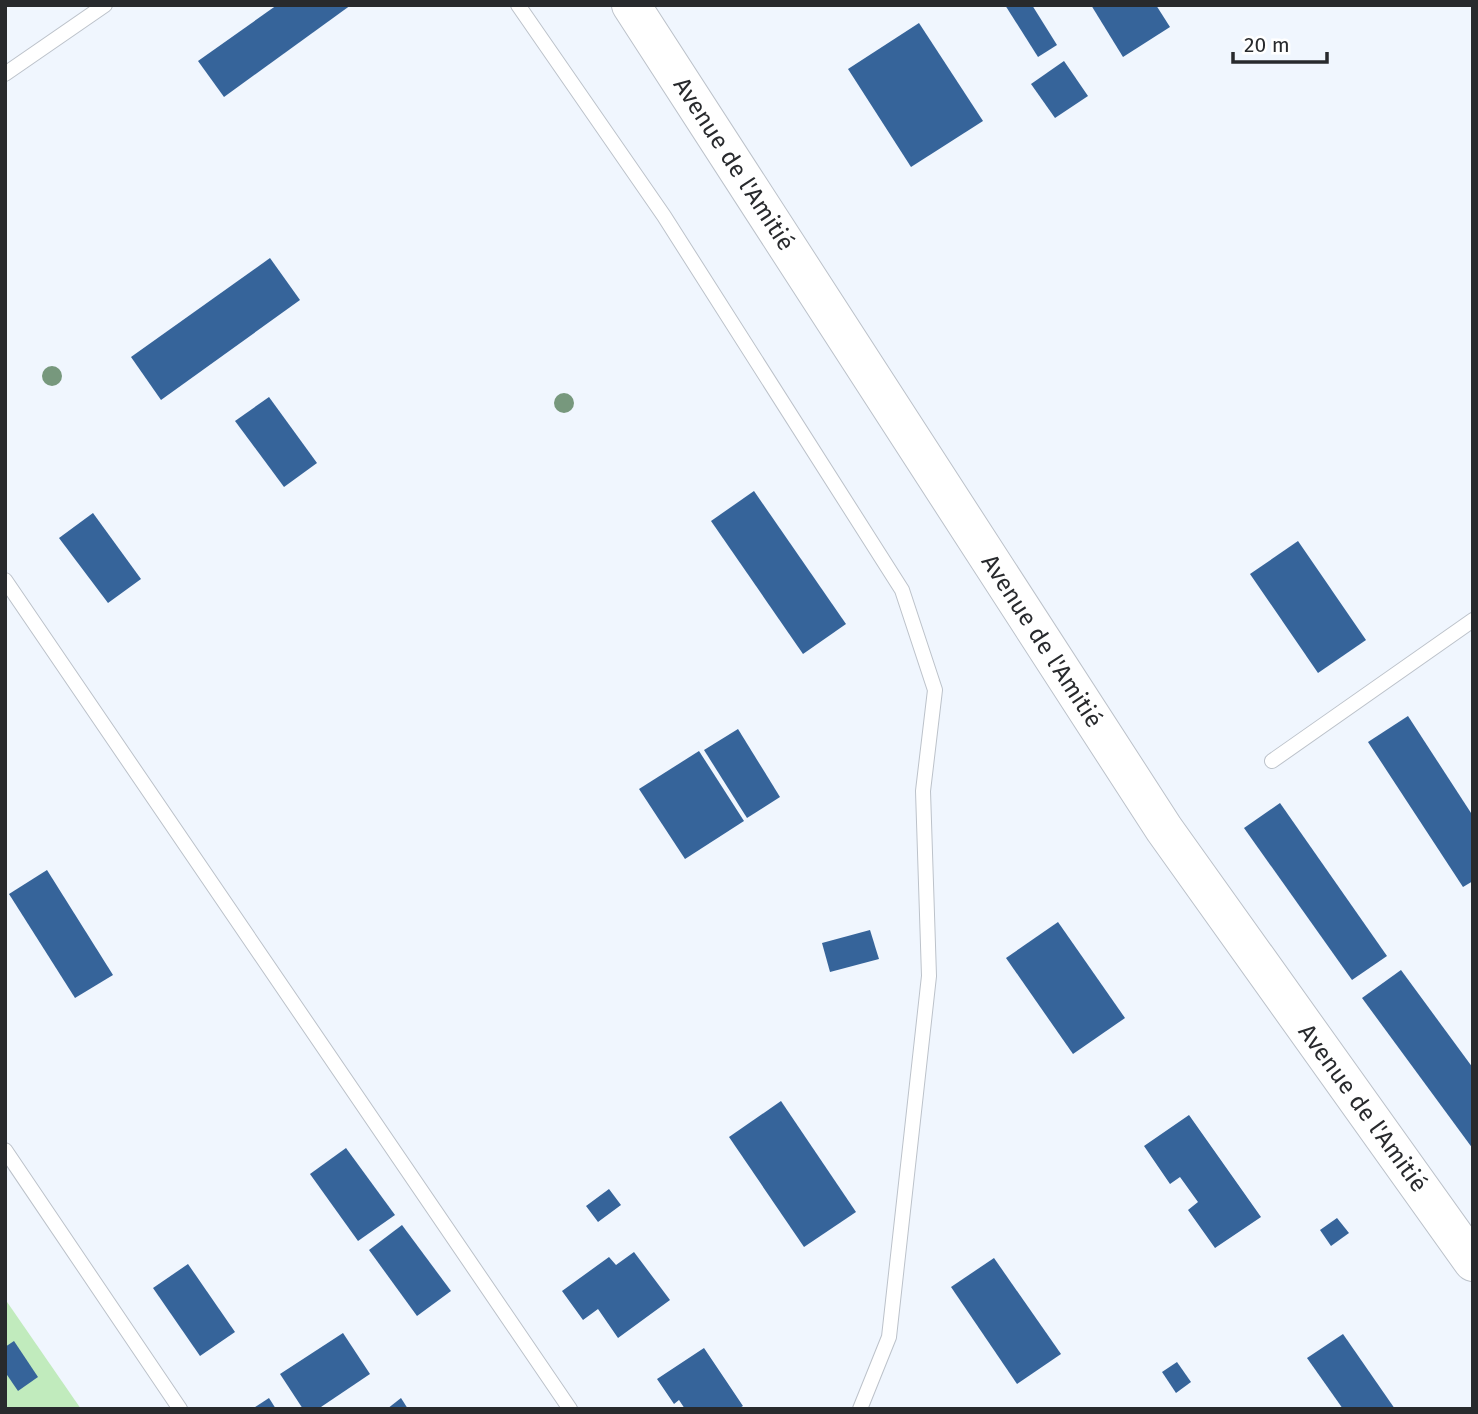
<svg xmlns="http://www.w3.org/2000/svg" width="1478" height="1414" viewBox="0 0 1478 1414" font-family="'Fira Sans',sans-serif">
<rect width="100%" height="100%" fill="#f0f6fe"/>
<path fill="#c1ebbd" d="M 5,1299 L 81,1409 L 5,1409 Z"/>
<g fill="#36649a">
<path d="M 277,5 L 351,5 L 224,97 L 198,61 Z"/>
<path d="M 1005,5 L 1032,5 L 1057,45 L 1038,57 Z"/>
<path d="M 1091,5 L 1156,5 L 1170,27 L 1123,57 Z"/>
<path d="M 919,23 L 983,121 L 911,167 L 848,69 Z"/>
<path d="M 1064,61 L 1088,96 L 1055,118 L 1031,84 Z"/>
<path d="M 270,258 L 300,300 L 161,400 L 131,357 Z"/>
<path d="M 269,397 L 317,463 L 284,487 L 235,421 Z"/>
<path d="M 754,491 L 846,624 L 803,654 L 711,521 Z"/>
<path d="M 93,513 L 141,579 L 108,603 L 59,538 Z"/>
<path d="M 1298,541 L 1366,640 L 1318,673 L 1250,574 Z"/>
<path d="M 1408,716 L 1473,816 L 1473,881 L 1463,887 L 1368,742 Z"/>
<path d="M 738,729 L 780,797 L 747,818 L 704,750 Z"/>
<path d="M 699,751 L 744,821 L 685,859 L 639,789 Z"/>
<path d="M 1280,803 L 1387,956 L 1352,980 L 1244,828 Z"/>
<path d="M 47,870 L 113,975 L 75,998 L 9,894 Z"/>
<path d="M 1058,922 L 1125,1018 L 1073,1054 L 1006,958 Z"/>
<path d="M 870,930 L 879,959 L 830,972 L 822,943 Z"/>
<path d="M 1401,970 L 1473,1068 L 1473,1149 L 1362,998 Z"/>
<path d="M 781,1101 L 856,1212 L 804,1247 L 729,1137 Z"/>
<path d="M 1189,1115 L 1261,1217 L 1215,1248 L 1188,1210 L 1198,1202 L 1180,1177 L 1170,1184 L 1144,1146 Z"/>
<path d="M 346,1148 L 395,1215 L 358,1241 L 310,1174 Z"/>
<path d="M 609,1189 L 621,1205 L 598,1222 L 586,1206 Z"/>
<path d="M 1337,1218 L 1349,1233 L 1331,1246 L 1320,1230 Z"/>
<path d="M 402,1225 L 451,1291 L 417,1316 L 369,1250 Z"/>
<path d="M 634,1252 L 670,1300 L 618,1338 L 598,1309 L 583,1320 L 562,1291 L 609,1257 L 616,1265 Z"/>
<path d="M 994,1258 L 1061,1354 L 1017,1384 L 951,1287 Z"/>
<path d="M 188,1264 L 235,1332 L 200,1356 L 153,1288 Z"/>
<path d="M 343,1333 L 370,1374 L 318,1409 L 303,1409 L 280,1374 Z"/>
<path d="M 1343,1334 L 1395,1409 L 1343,1409 L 1307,1358 Z"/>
<path d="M 14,1341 L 38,1377 L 18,1391 L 5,1372 L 5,1347 Z"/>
<path d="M 704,1348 L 743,1406 L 738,1409 L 685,1409 L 679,1400 L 674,1404 L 657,1379 Z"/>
<path d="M 1177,1362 L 1191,1382 L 1176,1393 L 1162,1372 Z"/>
<path d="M 269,1398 L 276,1409 L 252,1409 Z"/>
<path d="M 401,1398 L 408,1409 L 387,1409 Z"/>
</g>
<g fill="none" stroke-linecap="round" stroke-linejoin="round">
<g stroke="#bcc2ca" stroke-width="16">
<g id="service">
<path d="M 518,5 L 664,216 L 902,590 L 935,690 L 923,791 L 929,976 L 889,1337 L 860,1409"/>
<path d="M 5,74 L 105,5"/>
<path d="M 5,580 L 570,1409"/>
<path d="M 1272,761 L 1473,620"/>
<path d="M 5,1150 L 180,1409"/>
</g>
</g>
<g stroke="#bcc2ca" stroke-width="40">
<path id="primary" d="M 631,5 L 1164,829 L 1473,1262"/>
</g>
<use href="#service" stroke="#fff" stroke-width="14"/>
<use href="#primary" stroke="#fff" stroke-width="38"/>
</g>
<g fill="#77987d">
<circle cx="52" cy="376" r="10"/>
<circle cx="564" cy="403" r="10"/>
</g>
<g text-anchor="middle" stroke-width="7" stroke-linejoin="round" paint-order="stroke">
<g font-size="24" fill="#282a2d" stroke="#fff">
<text transform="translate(734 164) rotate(57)" y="8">Avenue de l'Amitié</text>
<text transform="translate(1042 641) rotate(57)" y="8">Avenue de l'Amitié</text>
<text transform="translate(1363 1108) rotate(54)" y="8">Avenue de l'Amitié</text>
</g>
</g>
<rect width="1478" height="1414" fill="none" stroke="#282a2d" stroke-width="14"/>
<path d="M1233 52v10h94v-10" fill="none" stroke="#282a2d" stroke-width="3.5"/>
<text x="1244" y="52" font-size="21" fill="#282a2d" stroke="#ffffff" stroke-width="5" paint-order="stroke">20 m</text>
</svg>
